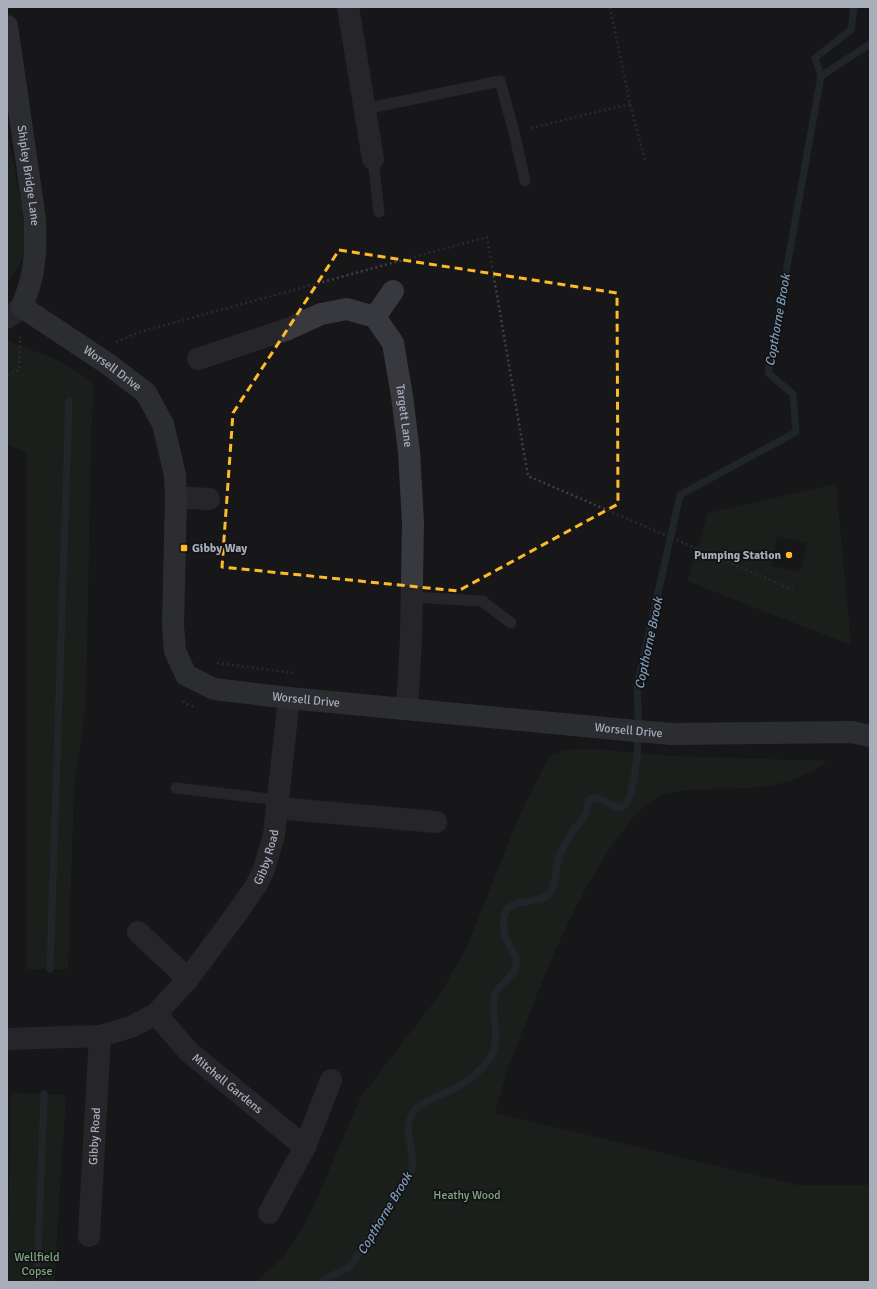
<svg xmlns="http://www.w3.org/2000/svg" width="877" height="1289" viewBox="0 0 877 1289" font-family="Signika,sans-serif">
<rect width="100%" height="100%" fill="#171719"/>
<g fill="#1e2820" fill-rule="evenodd">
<path d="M 7,132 L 26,225 L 26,241 L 24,254 L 19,264 L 7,284 Z"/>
<path d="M 7,341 L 51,357 L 70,367 L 94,383 L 91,436 L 86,702 L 74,789 L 68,969 L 27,969 L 26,452 L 7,444 Z"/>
<path d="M 836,484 L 851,645 L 687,581 L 708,513 ZM 777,536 L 807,543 L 800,572 L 771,566 Z"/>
<path d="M 593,749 L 670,756 L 828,761 C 807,776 783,785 758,787 C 741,789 723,788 706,789 C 693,790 679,790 667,794 C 659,796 652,799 646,805 C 632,816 622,832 611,847 C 577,897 553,953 531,1010 C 517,1043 504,1077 495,1113 L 797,1185 L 870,1185 L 870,1282 L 256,1282 L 282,1258 L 303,1227 L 312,1210 L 361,1097 L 440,994 L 467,947 L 522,810 L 550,755 L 567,750 Z"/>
<path d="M 11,1093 L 66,1095 L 54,1282 L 7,1282 Z"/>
</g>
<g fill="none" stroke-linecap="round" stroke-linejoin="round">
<g stroke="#2c363e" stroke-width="7">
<path d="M 821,76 L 870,44"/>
<path d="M 50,969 L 69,401"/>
<path d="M 37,1282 L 44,1094"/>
<path d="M 323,1282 C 329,1273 342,1274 350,1266 C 362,1254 368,1236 377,1222 C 388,1207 400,1193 409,1177 C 421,1153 397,1131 416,1109 C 422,1102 433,1098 441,1095 C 460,1086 478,1076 490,1058 C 503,1038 489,1015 495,994 C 499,983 514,978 516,966 C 519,956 508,946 505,936 C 503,930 503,923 504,917 C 507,896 539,906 550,893 C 557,885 555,866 559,856 C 563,847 568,838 573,830 C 578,825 584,819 587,812 C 588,807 586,800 592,798 C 598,796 613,806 619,808 L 626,805 C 640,775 639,719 637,686 L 680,495 L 796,432 L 793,394 L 768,373 L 821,76 L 815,58 L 851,30 L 854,7"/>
</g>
<g stroke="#3e4046" stroke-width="2.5" stroke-dasharray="2 3" stroke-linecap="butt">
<path d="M 610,7 L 630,104 L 645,160"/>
<path d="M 531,128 L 630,104"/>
<path d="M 116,342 L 140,332 L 487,237 L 528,476 L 793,590"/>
<path d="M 7,375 L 19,370 L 20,337"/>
<path d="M 217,663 L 294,673"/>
<path d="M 183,701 L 186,704 L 196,708"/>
</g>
<g stroke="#38393f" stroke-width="11">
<path d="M 365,109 L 500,81 L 514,132 L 525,181"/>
<path d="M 373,159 L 379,212"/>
<path d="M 411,597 L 482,601 L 511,623"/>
<path d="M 176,788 L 278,800"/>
</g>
<g stroke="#38393f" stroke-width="22">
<path d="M 348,7 L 373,159"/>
<path d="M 375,317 L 393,291"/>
<path d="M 7,318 L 22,307"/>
<path id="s1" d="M 198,359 L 288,329 L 321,314 L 347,309 L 375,317 L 393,343 L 402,396 L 409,452 L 413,522 L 411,640 L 407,708"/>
<path d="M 176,497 L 209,499"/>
<path d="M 277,808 L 436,822"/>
<path d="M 138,932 L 188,979"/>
<path id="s2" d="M 156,1014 L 189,1052 L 305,1147"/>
<path id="s3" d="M 7,1039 L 100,1036 L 131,1027 L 156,1014 L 188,979 L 237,913 L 257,884 L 264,869 L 274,835 L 289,698"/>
<path d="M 269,1213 L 305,1147 L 331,1080"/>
<path id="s4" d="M 89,1236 L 100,1036"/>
</g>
<path stroke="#45484f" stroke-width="22" id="s5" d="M 7,26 L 35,219 L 35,254 L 33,271 L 29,287 L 22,307 L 108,364 L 146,393 L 163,424 L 175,475 L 176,497 L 173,625 L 175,651 L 186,675 L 214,689 L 289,698 L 626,730 L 672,734 L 852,732 L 870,736"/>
</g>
<path d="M0 0H877V1289H0ZM 339,250 L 617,293 L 618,504 L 458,591 L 222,567 L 233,413 Z" fill="#171719" fill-opacity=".55" fill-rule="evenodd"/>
<path fill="none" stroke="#ffba29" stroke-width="3" stroke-dasharray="8 5" stroke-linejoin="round" d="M 339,250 L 617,293 L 618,504 L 458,591 L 222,567 L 233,413 Z"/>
<g fill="#ffba29" stroke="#121214" stroke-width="1.5">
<rect x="180" y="544" width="8" height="8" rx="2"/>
<circle cx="789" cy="555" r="4"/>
</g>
<g text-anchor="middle" stroke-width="3.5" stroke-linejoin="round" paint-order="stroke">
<g font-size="12" fill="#a8adba" stroke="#121214">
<text dy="4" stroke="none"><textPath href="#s5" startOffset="151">Shipley Bridge Lane</textPath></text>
<text dy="4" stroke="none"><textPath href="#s5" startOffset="394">Worsell Drive</textPath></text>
<text dy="4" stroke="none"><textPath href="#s1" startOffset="292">Targett Lane</textPath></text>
<text dy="4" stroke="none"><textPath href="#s5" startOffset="850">Worsell Drive</textPath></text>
<text dy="4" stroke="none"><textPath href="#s5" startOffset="1174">Worsell Drive</textPath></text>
<text dy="4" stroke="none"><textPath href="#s3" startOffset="347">Gibby Road</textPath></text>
<text dy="4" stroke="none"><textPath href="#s2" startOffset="100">Mitchell Gardens</textPath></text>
<text dy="4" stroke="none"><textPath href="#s4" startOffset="100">Gibby Road</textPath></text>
</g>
<g font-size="12" font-weight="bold" fill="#a8adba" stroke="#121214" text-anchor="start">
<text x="192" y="552">Gibby Way</text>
<text x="781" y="559" text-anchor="end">Pumping Station</text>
</g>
<g font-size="12" fill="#7ea681" stroke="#121214">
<text x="467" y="1199">Heathy Wood</text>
<text x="37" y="1261">Wellfield<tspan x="37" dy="14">Copse</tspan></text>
</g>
<g font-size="13" font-style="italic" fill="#7d9bb8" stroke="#121214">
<text transform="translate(777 320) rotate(-80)" y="5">Copthorne Brook</text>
<text transform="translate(648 643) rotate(-78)" y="5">Copthorne Brook</text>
<text transform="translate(384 1213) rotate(-59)" y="5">Copthorne Brook</text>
</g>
</g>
<rect width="877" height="1289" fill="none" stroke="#a8adba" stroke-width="16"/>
</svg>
